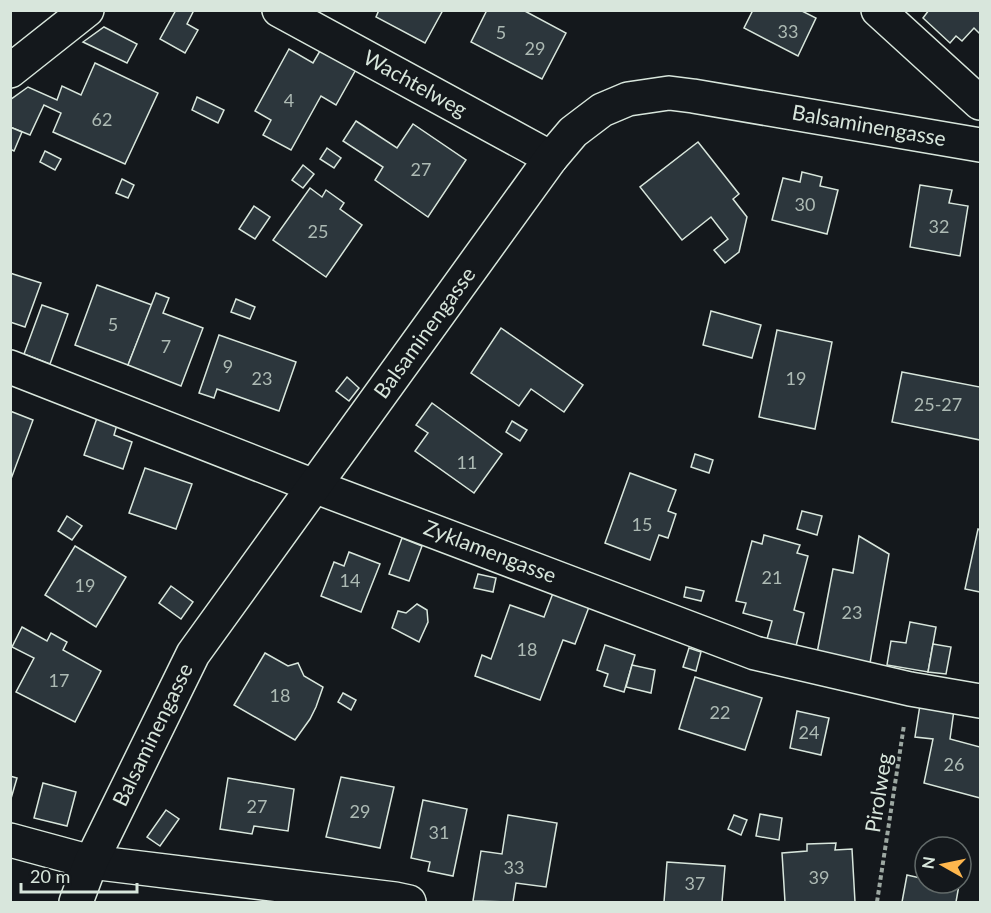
<svg xmlns="http://www.w3.org/2000/svg" width="991" height="913" viewBox="0 0 991 913" font-family="Lato,sans-serif">
<rect width="100%" height="100%" fill="#14181c"/>
<g fill="#2c363c" stroke="#d8e6dc" stroke-width="1.5">
<path d="M 176,10 L 194,10 L 187,24 L 198,30 L 185,53 L 160,39 Z"/>
<path d="M 379,10 L 443,10 L 425,43 L 376,17 Z"/>
<path d="M 487,10 L 523,10 L 566,33 L 542,79 L 471,42 Z"/>
<path d="M 753,10 L 800,10 L 816,18 L 798,56 L 744,28 Z"/>
<path d="M 929,10 L 980,10 L 980,34 L 974,28 L 962,41 L 956,36 L 950,43 L 923,18 Z"/>
<path d="M 104,27 L 137,44 L 127,63 L 83,42 Z"/>
<path d="M 324,44 L 359,64 L 336,105 L 321,96 L 291,150 L 263,135 L 271,120 L 255,111 L 289,49 L 313,63 Z"/>
<path d="M 95,63 L 158,93 L 125,164 L 53,132 L 61,113 L 44,105 L 30,135 L 10,127 L 10,100 L 28,87 L 57,100 L 62,86 L 81,95 Z"/>
<path d="M 197,97 L 224,110 L 218,123 L 192,110 Z"/>
<path d="M 356,121 L 397,148 L 413,124 L 466,160 L 428,217 L 375,180 L 383,167 L 343,141 Z"/>
<path d="M 10,127 L 22,132 L 14,151 L 10,149 Z"/>
<path d="M 698,142 L 739,194 L 733,199 L 747,217 L 739,252 L 725,263 L 714,250 L 728,239 L 711,217 L 682,240 L 640,187 Z"/>
<path d="M 327,148 L 341,158 L 334,168 L 320,159 Z"/>
<path d="M 45,151 L 61,159 L 55,170 L 40,162 Z"/>
<path d="M 303,165 L 314,174 L 303,188 L 292,180 Z"/>
<path d="M 802,172 L 822,177 L 820,186 L 838,190 L 827,234 L 772,220 L 783,178 L 800,182 Z"/>
<path d="M 122,179 L 134,185 L 128,198 L 116,193 Z"/>
<path d="M 920,185 L 952,190 L 949,203 L 968,206 L 960,256 L 910,247 Z"/>
<path d="M 310,188 L 322,197 L 326,190 L 344,203 L 340,209 L 362,225 L 326,277 L 273,240 Z"/>
<path d="M 254,206 L 270,217 L 255,239 L 239,229 Z"/>
<path d="M 10,273 L 41,283 L 25,327 L 10,322 Z"/>
<path d="M 97,285 L 152,305 L 128,365 L 75,345 Z"/>
<path d="M 156,293 L 169,298 L 163,313 L 203,328 L 181,386 L 128,365 Z"/>
<path d="M 236,299 L 255,307 L 250,319 L 231,312 Z"/>
<path d="M 42,305 L 68,314 L 50,364 L 24,354 Z"/>
<path d="M 711,311 L 761,325 L 752,358 L 703,345 Z"/>
<path d="M 501,328 L 583,385 L 564,412 L 531,389 L 519,406 L 471,373 Z"/>
<path d="M 777,330 L 832,342 L 815,429 L 759,417 Z"/>
<path d="M 219,335 L 296,362 L 279,411 L 217,389 L 214,398 L 199,393 Z"/>
<path d="M 902,372 L 980,387 L 980,440 L 892,422 Z"/>
<path d="M 347,377 L 359,388 L 349,401 L 336,391 Z"/>
<path d="M 432,403 L 502,454 L 474,493 L 415,451 L 428,433 L 416,425 Z"/>
<path d="M 10,411 L 33,420 L 11,479 L 10,478 Z"/>
<path d="M 97,418 L 117,425 L 114,435 L 132,442 L 123,469 L 84,455 Z"/>
<path d="M 512,421 L 527,430 L 520,441 L 506,432 Z"/>
<path d="M 695,454 L 713,460 L 709,473 L 691,467 Z"/>
<path d="M 145,468 L 192,484 L 176,529 L 129,513 Z"/>
<path d="M 630,473 L 676,490 L 668,511 L 676,514 L 668,538 L 659,535 L 650,560 L 605,543 Z"/>
<path d="M 802,511 L 822,516 L 817,535 L 797,529 Z"/>
<path d="M 67,516 L 82,526 L 72,540 L 58,531 Z"/>
<path d="M 978,529 L 980,530 L 980,592 L 965,589 Z"/>
<path d="M 764,535 L 800,545 L 797,553 L 808,556 L 794,610 L 804,613 L 796,646 L 767,639 L 772,621 L 743,613 L 746,603 L 736,601 L 752,541 L 762,544 Z"/>
<path d="M 859,536 L 889,554 L 870,663 L 817,653 L 833,569 L 853,573 Z"/>
<path d="M 402,538 L 422,546 L 409,581 L 389,574 Z"/>
<path d="M 75,546 L 126,577 L 96,627 L 45,595 Z"/>
<path d="M 349,552 L 380,564 L 361,612 L 321,596 L 334,562 L 344,566 Z"/>
<path d="M 478,574 L 496,578 L 493,592 L 474,588 Z"/>
<path d="M 171,586 L 193,602 L 181,619 L 159,603 Z"/>
<path d="M 686,587 L 704,591 L 701,601 L 684,597 Z"/>
<path d="M 553,593 L 589,607 L 575,644 L 563,640 L 540,700 L 475,676 L 482,655 L 491,659 L 510,605 L 544,617 Z"/>
<path d="M 417,604 L 427,610 L 428,622 L 419,642 L 392,628 L 398,611 L 406,613 Z"/>
<path d="M 910,622 L 936,627 L 928,672 L 887,665 L 891,641 L 906,643 Z"/>
<path d="M 22,627 L 47,641 L 51,633 L 67,642 L 63,650 L 101,671 L 75,722 L 16,692 L 34,658 L 12,647 Z"/>
<path d="M 933,644 L 951,647 L 946,674 L 928,672 Z"/>
<path d="M 605,645 L 635,655 L 624,692 L 604,686 L 608,674 L 597,670 Z"/>
<path d="M 689,648 L 701,652 L 696,671 L 683,667 Z"/>
<path d="M 265,653 L 288,666 L 298,663 L 304,676 L 323,687 L 316,707 L 310,719 L 295,740 L 234,705 Z"/>
<path d="M 632,665 L 655,670 L 651,693 L 626,687 Z"/>
<path d="M 695,677 L 762,698 L 745,750 L 679,729 Z"/>
<path d="M 343,693 L 356,700 L 351,710 L 338,702 Z"/>
<path d="M 920,705 L 954,710 L 950,739 L 980,747 L 980,798 L 924,783 L 933,739 L 915,737 Z"/>
<path d="M 797,711 L 829,718 L 821,755 L 790,748 Z"/>
<path d="M 10,776 L 17,778 L 10,802 Z"/>
<path d="M 341,777 L 394,787 L 380,848 L 326,837 Z"/>
<path d="M 228,778 L 294,789 L 288,831 L 254,826 L 252,834 L 220,829 Z"/>
<path d="M 43,783 L 76,792 L 67,826 L 34,818 Z"/>
<path d="M 423,800 L 467,809 L 453,876 L 428,871 L 430,862 L 411,858 Z"/>
<path d="M 166,810 L 179,819 L 160,846 L 147,837 Z"/>
<path d="M 760,814 L 782,818 L 779,840 L 756,836 Z"/>
<path d="M 508,815 L 557,823 L 546,887 L 516,883 L 513,902 L 473,901 L 481,851 L 502,854 Z"/>
<path d="M 734,815 L 747,820 L 741,835 L 728,829 Z"/>
<path d="M 836,843 L 835,850 L 852,849 L 855,902 L 785,902 L 782,853 L 807,851 L 807,844 Z"/>
<path d="M 667,862 L 725,866 L 722,902 L 664,902 Z"/>
<path d="M 907,875 L 925,879 L 925,883 L 951,883 L 959,885 L 956,902 L 902,902 Z"/>
</g>
<g fill="none" stroke-linecap="round" stroke-linejoin="round">
<g stroke="#d8e6dc" stroke-width="36">
<g id="street">
<path d="M 279,10 L 551,158"/>
<path d="M 10,367 L 314,486 L 755,653 L 910,689 L 980,701"/>
<path d="M 10,840 L 91,862 L 395,899 L 409,902"/>
<path d="M 76,902 L 91,862 L 193,654 L 551,158 L 573,132 L 602,110 L 628,99 L 669,93 L 693,96 L 980,145"/>
</g>
</g>
<g stroke="#d8e6dc" stroke-width="36">
<g id="secondary">
<path d="M 878,10 L 980,103"/>
<path d="M 10,71 L 87,10"/>
</g>
</g>
<path stroke="#9da8a2" stroke-width="4" stroke-dasharray="4.5 3" stroke-linecap="butt" d="M 877,902 L 904,725"/>
<use href="#street" stroke="#14181c" stroke-width="33"/>
<use href="#secondary" stroke="#14181c" stroke-width="33"/>
</g>
<g text-anchor="middle" stroke-width="4.5" stroke-linejoin="round" paint-order="stroke">
<g font-size="18" fill="#adbab4">
<text x="788" y="38">33</text>
<text x="501" y="39">5</text>
<text x="535" y="55">29</text>
<text x="289" y="107">4</text>
<text x="102" y="126">62</text>
<text x="421" y="176">27</text>
<text x="805" y="211">30</text>
<text x="939" y="233">32</text>
<text x="318" y="238">25</text>
<text x="113" y="331">5</text>
<text x="166" y="353">7</text>
<text x="228" y="373">9</text>
<text x="262" y="385">23</text>
<text x="796" y="385">19</text>
<text x="938" y="411">25-27</text>
<text x="467" y="469">11</text>
<text x="642" y="531">15</text>
<text x="772" y="584">21</text>
<text x="350" y="587">14</text>
<text x="85" y="592">19</text>
<text x="852" y="619">23</text>
<text x="527" y="656">18</text>
<text x="59" y="687">17</text>
<text x="280" y="702">18</text>
<text x="720" y="719">22</text>
<text x="809" y="739">24</text>
<text x="954" y="771">26</text>
<text x="257" y="813">27</text>
<text x="360" y="818">29</text>
<text x="439" y="839">31</text>
<text x="514" y="874">33</text>
<text x="819" y="884">39</text>
<text x="695" y="890">37</text>
</g>
<g font-size="21" fill="#d8e6dc" stroke="#14181c">
<text transform="translate(415 84) rotate(29)" y="7">Wachtelweg</text>
<text transform="translate(869 126) rotate(10)" y="7">Balsaminengasse</text>
<text transform="translate(425 333) rotate(-54)" y="7">Balsaminengasse</text>
<text transform="translate(490 552) rotate(21)" y="7">Zyklamengasse</text>
<text transform="translate(153 735) rotate(-64)" y="7">Balsaminengasse</text>
<text transform="translate(879 793) rotate(-81)" y="7">Pirolweg</text>
</g>
</g>
<rect width="991" height="913" fill="none" stroke="#d8e6dc" stroke-width="24"/>
<g transform="translate(943 865) rotate(279)"><circle r="28" fill="#14181c" stroke="#626a69" stroke-width="1.5"/>
<path d="M0-4.5L10 22L0 15L-10 22Z" fill="#ffb74d"/>
<text y="-9" font-size="16" font-weight="bold" text-anchor="middle" fill="#d8e6dc">N</text>
</g>
<path d="M21 883v9h116v-9" fill="none" stroke="#d8e6dc" stroke-width="3"/>
<text x="30" y="883" font-size="18" fill="#d8e6dc" stroke="#14181c" stroke-width="4.5" paint-order="stroke">20 m</text>
</svg>
